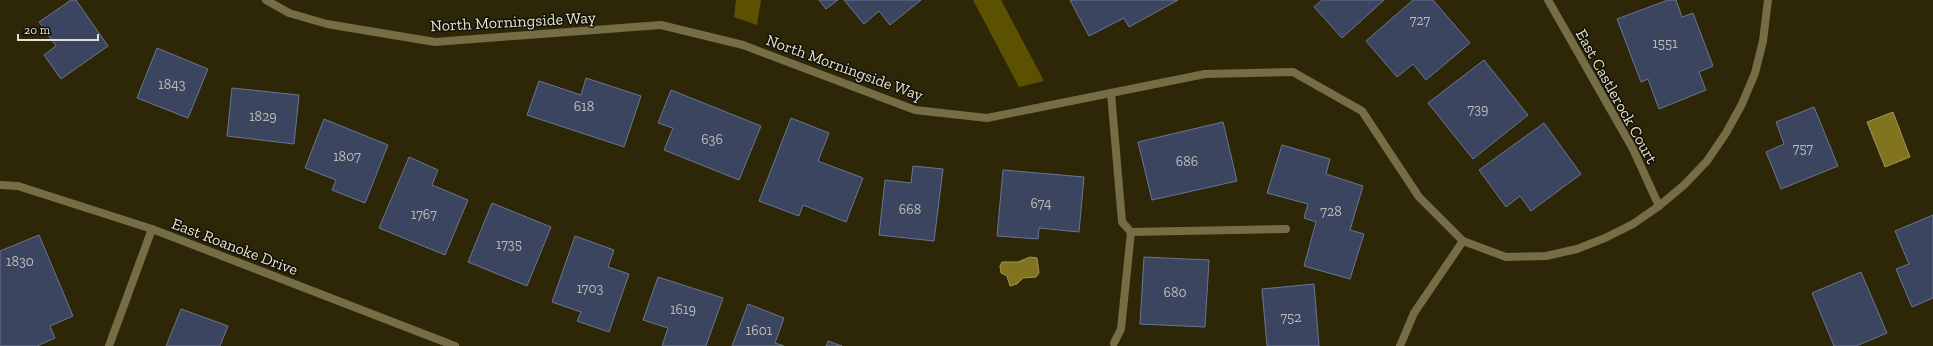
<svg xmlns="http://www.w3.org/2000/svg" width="1933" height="346" viewBox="0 0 1933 346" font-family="'Zilla Slab',serif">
<rect width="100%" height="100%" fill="#2d2708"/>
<g fill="#5c5001">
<path d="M 736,0 L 761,0 L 757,25 L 734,17 Z"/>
<path d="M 973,0 L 1001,0 L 1044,81 L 1019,87 Z"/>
</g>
<g fill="#82731f" stroke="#9f9454">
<path d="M 1893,112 L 1910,157 L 1885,167 L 1867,122 Z"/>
<path d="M 1030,257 L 1037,258 L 1039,273 L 1036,277 L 1023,278 L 1017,284 L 1010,286 L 1007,276 L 1001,273 L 1000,266 L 1002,262 L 1018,262 Z"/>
</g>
<g fill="#3c4560" stroke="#6a7592">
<path d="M 71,0 L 76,0 L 108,46 L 61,79 L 44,55 L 56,46 L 39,22 Z"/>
<path d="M 819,0 L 838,0 L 826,9 Z"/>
<path d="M 844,0 L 921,0 L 890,25 L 879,11 L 864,24 Z"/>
<path d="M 1070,0 L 1178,0 L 1129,27 L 1124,18 L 1089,36 Z"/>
<path d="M 1322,0 L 1384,0 L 1342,38 L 1314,7 Z"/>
<path d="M 1413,0 L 1433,0 L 1470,43 L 1426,80 L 1413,64 L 1397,77 L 1366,41 Z"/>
<path d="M 1668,0 L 1676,0 L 1682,17 L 1693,13 L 1713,66 L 1699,72 L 1706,90 L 1659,109 L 1648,79 L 1641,82 L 1617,19 Z"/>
<path d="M 157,48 L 208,69 L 188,118 L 137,98 Z"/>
<path d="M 1484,60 L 1528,115 L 1473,159 L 1428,103 Z"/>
<path d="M 586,78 L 641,96 L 624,147 L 527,115 L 539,81 L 581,95 Z"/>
<path d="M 232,88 L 299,95 L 294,144 L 227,136 Z"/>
<path d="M 671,90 L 761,126 L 739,180 L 664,150 L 673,128 L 658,123 Z"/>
<path d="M 1814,107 L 1838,166 L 1781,189 L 1766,152 L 1784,144 L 1776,122 Z"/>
<path d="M 791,118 L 829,133 L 818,161 L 863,178 L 846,222 L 803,205 L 799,216 L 759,201 Z"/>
<path d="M 324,119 L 388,145 L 365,203 L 332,190 L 336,180 L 305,168 Z"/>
<path d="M 1223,122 L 1237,181 L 1152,200 L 1138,142 Z"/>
<path d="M 1544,123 L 1581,174 L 1531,211 L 1520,196 L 1506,207 L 1479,170 Z"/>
<path d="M 1282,145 L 1330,159 L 1326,174 L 1363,186 L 1350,230 L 1364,234 L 1350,279 L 1304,266 L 1316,222 L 1304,218 L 1308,204 L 1267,193 Z"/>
<path d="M 409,157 L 438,170 L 432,185 L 468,200 L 445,255 L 379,228 Z"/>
<path d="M 913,166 L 943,169 L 934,241 L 879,235 L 885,180 L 911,183 Z"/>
<path d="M 1003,170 L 1084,177 L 1079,232 L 1039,228 L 1038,239 L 997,236 Z"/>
<path d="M 492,203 L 551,227 L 527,286 L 468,262 Z"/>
<path d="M 1933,215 L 1933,298 L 1912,307 L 1896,269 L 1909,264 L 1895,231 Z"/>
<path d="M 39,235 L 73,316 L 50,326 L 55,338 L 37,346 L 0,346 L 0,251 Z"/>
<path d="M 575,236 L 614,250 L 608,267 L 629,274 L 609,332 L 577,321 L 581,312 L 552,302 Z"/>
<path d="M 1144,257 L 1209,260 L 1205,327 L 1140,324 Z"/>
<path d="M 1861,272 L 1887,333 L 1856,346 L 1834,346 L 1812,293 Z"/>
<path d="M 658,277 L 723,298 L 706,346 L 662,346 L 668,328 L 643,320 Z"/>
<path d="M 1314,284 L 1319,346 L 1267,346 L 1262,289 Z"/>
<path d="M 748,304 L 784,318 L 775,343 L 784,346 L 732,346 Z"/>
<path d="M 181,309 L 228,326 L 220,346 L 166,346 Z"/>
<path d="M 828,341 L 842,346 L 826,346 Z"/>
</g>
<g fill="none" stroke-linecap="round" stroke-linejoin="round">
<g stroke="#746d45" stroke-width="8">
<path d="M 1111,93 L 1122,222 L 1131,232 L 1286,229"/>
<path d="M 1114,343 L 1121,329 L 1131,232"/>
</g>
<g stroke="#746d45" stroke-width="8">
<path d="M 266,0 L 289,13 L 327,24 L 435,42 L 661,25 L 743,45 L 915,110 L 987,118 L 1205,74 L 1293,72 L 1362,111 L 1419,197 L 1463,241 L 1506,257 L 1546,256 L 1577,249 L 1605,238 L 1633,224 L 1659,206 L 1684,185 L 1707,161 L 1726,133 L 1742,104 L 1755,73 L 1763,41 L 1768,0"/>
<path d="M 1548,0 L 1633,149 L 1659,206"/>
<path d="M 0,185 L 18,186 L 152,229 L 455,346"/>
<path d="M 109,346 L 152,229"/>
<path d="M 1400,346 L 1414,313 L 1463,241"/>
</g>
</g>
<g text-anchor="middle" stroke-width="3" stroke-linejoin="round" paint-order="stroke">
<g font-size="14" fill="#babbb4">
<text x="1420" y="25">727</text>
<text x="1665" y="48">1551</text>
<text x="172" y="89">1843</text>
<text x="584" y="111">618</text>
<text x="1478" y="114">739</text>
<text x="263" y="121">1829</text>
<text x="712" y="144">636</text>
<text x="1803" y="153">757</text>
<text x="347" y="161">1807</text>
<text x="1187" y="166">686</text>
<text x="1041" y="208">674</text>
<text x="910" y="214">668</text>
<text x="1331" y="216">728</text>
<text x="424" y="219">1767</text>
<text x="509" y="249">1735</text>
<text x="20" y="266">1830</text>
<text x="590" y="293">1703</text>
<text x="1175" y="297">680</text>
<text x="683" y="314">1619</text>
<text x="1291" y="322">752</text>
<text x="759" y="335">1601</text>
</g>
<g font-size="16" fill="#e4e2d0" stroke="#121005">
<text transform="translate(513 21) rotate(-3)" y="6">North Morningside Way</text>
<text transform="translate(845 67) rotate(20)" y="6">North Morningside Way</text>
<text transform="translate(1617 96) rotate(61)" y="6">East Castlerock Court</text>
<text transform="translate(235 246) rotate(21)" y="6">East Roanoke Drive</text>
</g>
</g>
<path d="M18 34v6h80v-6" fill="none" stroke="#e4e2d0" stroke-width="2"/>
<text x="24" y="34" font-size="12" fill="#e4e2d0" stroke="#121005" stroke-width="3" paint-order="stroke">20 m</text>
</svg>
